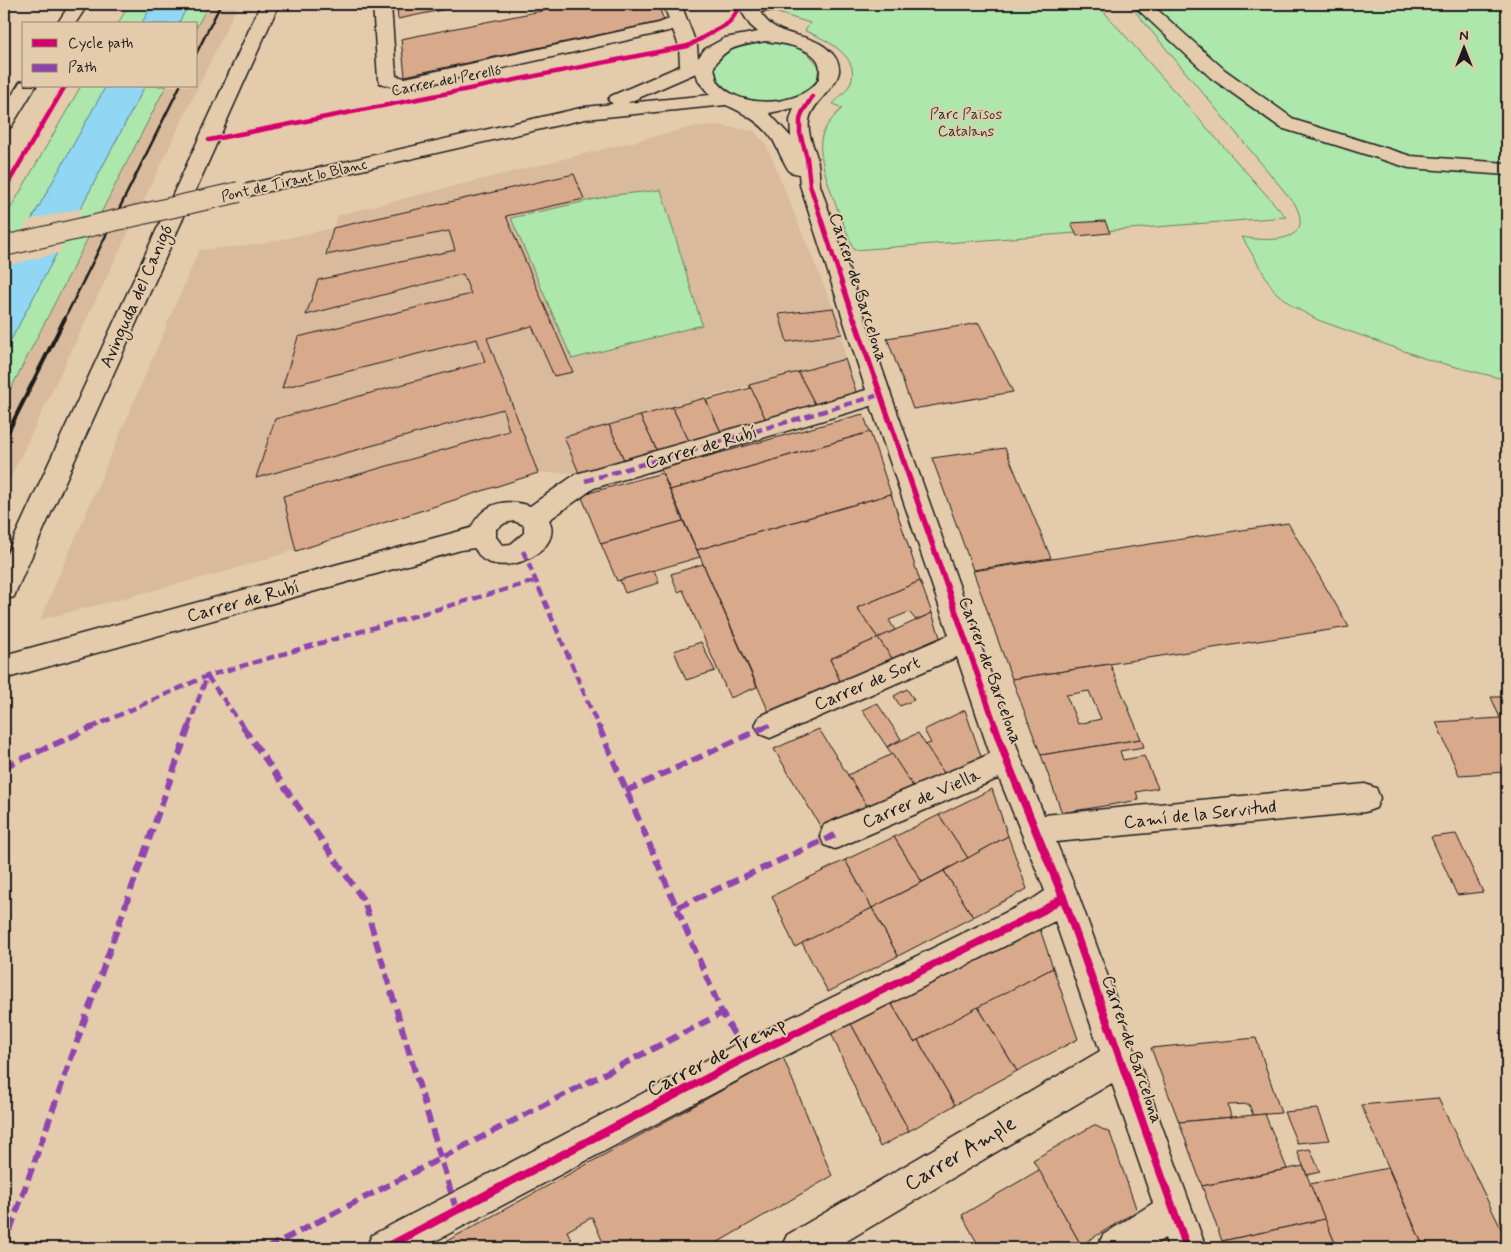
<svg xmlns="http://www.w3.org/2000/svg" width="1511" height="1252" viewBox="0 0 1511 1252" font-family="Mynerve,sans-serif">
<rect width="100%" height="100%" fill="#e4cbac"/>
<filter id="ink" filterUnits="userSpaceOnUse"><feTurbulence type="fractalNoise" baseFrequency=".02" numOctaves="2"/><feDisplacementMap in="SourceGraphic" scale="10" xChannelSelector="R" yChannelSelector="G"/><feConvolveMatrix kernelMatrix="1 2 1 2 8 2 1 2 1" color-interpolation-filters="sRGB"/></filter>
<g filter="url(#ink)">
<g fill="#d9ba9d">
<path d="M 209,4 L 238,4 L 4,491 L 4,402 L 166,86 L 196,86 L 196,28 Z"/>
<path d="M 716,125 L 754,131 L 766,144 L 833,308 L 842,334 L 845,359 L 565,437 L 579,473 L 538,473 L 228,571 L 40,620 L 199,250 L 261,244 L 333,228 L 338,215 L 697,126 Z"/>
</g>
<g fill="#ade7ac" stroke="#648264">
<path d="M 129,4 L 153,4 L 141,24 L 118,24 Z"/>
<path d="M 189,4 L 209,4 L 196,28 L 196,24 L 178,24 Z"/>
<path d="M 809,4 L 1097,4 L 1286,217 L 854,250 C 844,223 814,161 822,136 C 826,124 834,117 842,108 L 833,104 C 838,98 845,93 849,86 C 865,58 824,38 805,31 L 810,23 L 768,10 Z"/>
<path d="M 1129,4 L 1507,4 L 1507,380 L 1429,360 L 1318,320 L 1294,307 L 1274,291 L 1242,237 C 1257,240 1303,245 1300,219 C 1300,214 1297,209 1295,204 Z"/>
<path d="M 760,42 C 784,43 806,46 819,67 C 818,71 818,78 816,82 C 801,107 740,106 721,87 C 694,59 741,45 760,42 Z"/>
<path d="M 81,86 L 106,86 L 4,269 L 4,220 Z"/>
<path d="M 145,86 L 166,86 L 4,402 L 4,353 Z"/>
<path d="M 661,190 L 702,325 L 572,359 L 511,218 L 614,195 Z"/>
</g>
<g fill="#91d6f3" stroke="#628c9d">
<path d="M 153,4 L 189,4 L 178,24 L 141,24 Z"/>
<path d="M 106,86 L 145,86 L 4,353 L 4,269 Z"/>
</g>
<path fill="#e4cbac" d="M 83,208 L 59,253 L 4,266 L 28,220 Z"/>
<g fill="#d9a98b" stroke="#1c1c1c" fill-rule="evenodd">
<path d="M 397,4 L 460,4 L 461,6 L 398,19 Z"/>
<path d="M 576,4 L 658,4 L 664,21 L 405,76 L 401,39 Z"/>
<path d="M 574,174 L 584,199 L 506,216 L 573,372 L 554,376 L 532,326 L 487,338 L 538,473 L 296,551 L 283,496 L 509,431 L 503,409 L 256,478 L 275,419 L 485,362 L 477,339 L 282,388 L 298,337 L 471,294 L 463,274 L 306,315 L 318,280 L 455,250 L 449,231 L 326,255 L 333,228 Z"/>
<path d="M 1105,221 L 1110,233 L 1077,236 L 1071,223 Z"/>
<path d="M 833,308 L 842,334 L 787,342 L 779,314 Z"/>
<path d="M 979,323 L 1013,392 L 913,409 L 887,338 Z"/>
<path d="M 845,359 L 857,394 L 816,406 L 798,372 Z"/>
<path d="M 798,372 L 816,406 L 766,420 L 749,385 Z"/>
<path d="M 751,388 L 766,420 L 721,432 L 706,400 Z"/>
<path d="M 705,398 L 721,432 L 689,441 L 672,407 Z"/>
<path d="M 672,407 L 689,441 L 657,451 L 640,416 Z"/>
<path d="M 863,414 L 870,432 L 670,490 L 661,469 Z"/>
<path d="M 640,416 L 657,451 L 624,460 L 609,425 Z"/>
<path d="M 609,425 L 624,460 L 579,473 L 564,437 Z"/>
<path d="M 870,432 L 891,494 L 697,550 L 670,490 Z"/>
<path d="M 1005,448 L 1051,558 L 973,570 L 932,458 Z"/>
<path d="M 662,473 L 683,521 L 601,544 L 581,495 Z"/>
<path d="M 891,494 L 920,581 L 857,608 L 878,638 L 830,659 L 843,687 L 772,719 L 697,550 Z"/>
<path d="M 683,521 L 700,557 L 617,581 L 601,544 Z"/>
<path d="M 1288,523 L 1349,627 L 1012,679 L 973,571 Z"/>
<path d="M 703,564 L 757,687 L 730,698 L 683,590 L 678,592 L 671,574 Z"/>
<path d="M 654,570 L 659,583 L 625,593 L 620,580 Z"/>
<path d="M 920,581 L 932,613 L 916,620 L 909,612 L 889,620 L 895,630 L 878,638 L 857,608 Z"/>
<path d="M 932,613 L 942,643 L 896,664 L 878,638 Z"/>
<path d="M 878,638 L 896,664 L 843,687 L 830,659 Z"/>
<path d="M 701,642 L 715,671 L 686,680 L 674,651 Z"/>
<path d="M 1110,664 L 1141,739 L 1041,755 L 1012,679 ZM 1089,691 L 1101,719 L 1078,724 L 1066,695 Z"/>
<path d="M 907,689 L 914,700 L 900,706 L 894,696 Z"/>
<path d="M 1491,697 L 1507,697 L 1507,775 L 1506,772 L 1459,775 L 1436,722 L 1500,718 Z"/>
<path d="M 877,703 L 901,739 L 887,747 L 862,710 Z"/>
<path d="M 965,710 L 982,759 L 946,776 L 925,745 L 931,743 L 924,730 Z"/>
<path d="M 819,729 L 871,812 L 825,834 L 774,749 Z"/>
<path d="M 918,733 L 946,776 L 916,791 L 887,747 Z"/>
<path d="M 1141,739 L 1144,747 L 1120,751 L 1123,760 L 1144,756 L 1158,788 L 1136,792 L 1139,800 L 1062,813 L 1041,755 Z"/>
<path d="M 892,754 L 916,791 L 871,812 L 848,775 Z"/>
<path d="M 992,789 L 1008,836 L 968,858 L 939,815 Z"/>
<path d="M 939,815 L 968,858 L 922,882 L 894,837 Z"/>
<path d="M 1456,834 L 1483,892 L 1457,895 L 1431,837 Z"/>
<path d="M 1008,836 L 1027,889 L 973,917 L 944,871 Z"/>
<path d="M 894,837 L 922,882 L 872,908 L 845,860 Z"/>
<path d="M 845,860 L 872,908 L 795,947 L 772,896 Z"/>
<path d="M 944,871 L 973,917 L 898,956 L 872,908 Z"/>
<path d="M 872,908 L 898,956 L 828,992 L 802,943 Z"/>
<path d="M 1038,923 L 1053,968 L 914,1042 L 890,1001 Z"/>
<path d="M 1053,968 L 1078,1039 L 1017,1071 L 978,1007 Z"/>
<path d="M 890,1001 L 914,1042 L 918,1040 L 955,1105 L 909,1131 L 850,1022 Z"/>
<path d="M 978,1007 L 1017,1071 L 955,1105 L 918,1040 Z"/>
<path d="M 850,1022 L 909,1131 L 880,1147 L 831,1032 Z"/>
<path d="M 1256,1038 L 1281,1113 L 1253,1115 L 1249,1104 L 1228,1105 L 1231,1117 L 1179,1122 L 1151,1048 Z"/>
<path d="M 783,1057 L 832,1176 L 708,1248 L 603,1248 L 605,1247 L 592,1217 L 567,1231 L 575,1248 L 434,1248 Z"/>
<path d="M 1438,1098 L 1507,1241 L 1507,1248 L 1424,1248 L 1361,1105 Z"/>
<path d="M 1318,1109 L 1330,1140 L 1297,1143 L 1284,1112 Z"/>
<path d="M 1265,1114 L 1287,1169 L 1202,1186 L 1179,1122 Z"/>
<path d="M 1094,1125 L 1110,1133 L 1137,1211 L 1081,1245 L 1033,1160 Z"/>
<path d="M 1310,1149 L 1320,1172 L 1307,1175 L 1297,1151 Z"/>
<path d="M 1303,1166 L 1325,1219 L 1222,1241 L 1202,1186 Z"/>
<path d="M 1388,1168 L 1424,1248 L 1337,1248 L 1310,1184 Z"/>
<path d="M 1039,1170 L 1081,1245 L 1076,1248 L 980,1248 L 962,1215 Z"/>
<path d="M 1325,1219 L 1337,1248 L 1225,1248 L 1222,1241 Z"/>
</g>
<g fill="none" stroke-linecap="round" stroke-linejoin="round">
<g stroke="#1c1c1c" stroke-width="3">
<g id="street">
<path d="M 70,4 L 88,4 L 75,24 L 57,24 Z"/>
<path d="M 261,4 L 279,4 L 17,589 L 14,597 L 4,600 L 4,560 Z"/>
<path d="M 373,4 L 391,4 L 396,76 L 405,78 L 659,23 L 669,19 L 663,4 L 681,4 L 697,46 L 698,58 L 705,49 L 725,38 L 758,32 L 750,25 L 737,4 L 789,4 L 786,8 L 760,12 C 776,39 804,31 825,47 C 863,77 813,94 809,121 C 807,134 814,146 817,158 C 819,167 819,176 820,185 L 891,395 L 1022,761 L 1044,815 L 1365,784 L 1376,788 L 1380,798 L 1376,808 L 1365,812 L 1056,842 L 1079,897 L 1206,1248 L 1168,1248 L 1165,1238 L 1149,1248 L 1097,1248 L 1103,1235 L 1153,1203 L 1112,1083 L 835,1248 L 781,1248 L 787,1235 L 1100,1051 L 1055,921 L 759,1069 L 422,1248 L 366,1248 L 372,1235 L 735,1045 L 1033,899 L 1045,891 L 999,778 L 835,849 L 824,845 L 820,835 L 824,825 L 990,754 L 957,657 L 770,738 L 760,734 L 755,725 L 760,716 L 949,635 L 871,406 L 594,488 L 549,520 C 564,549 510,576 484,560 C 480,558 477,551 474,548 L 461,550 L 4,679 L 4,655 L 471,528 C 484,502 505,498 530,506 L 576,474 L 866,390 L 800,185 L 799,174 L 790,172 C 783,162 779,151 773,140 C 762,123 744,113 726,105 L 585,119 L 239,198 L 232,197 L 229,192 L 232,187 L 239,186 L 585,107 L 613,104 L 608,100 L 611,96 L 680,66 L 679,46 L 673,30 L 404,90 L 380,83 L 378,79 ZM 766,41 C 782,43 820,48 820,69 C 820,76 819,82 813,86 C 791,107 737,108 718,82 C 716,78 715,72 714,67 C 725,45 744,45 766,41 ZM 696,73 L 699,82 L 710,95 L 627,103 ZM 794,108 L 790,120 L 791,137 L 769,113 ZM 514,521 L 524,525 L 524,533 L 511,544 L 502,545 L 496,537 L 496,529 L 505,523 Z"/>
<path d="M 1132,4 L 1151,4 L 1225,70 L 1295,120 L 1411,156 L 1507,163 L 1507,175 L 1409,168 L 1281,128 L 1211,78 Z"/>
<path d="M 24,81 L 24,86 L 36,86 L 11,127 L 4,129 L 4,108 L 20,82 Z"/>
</g>
</g>
<use href="#street" fill="#e4cbac" fill-rule="evenodd"/>
<g stroke="#1c1c1c" stroke-width="2.5">
<path d="M 196,54 L 221,4"/>
<path d="M 64,320 L 180,86"/>
</g>
<path stroke="#1c1c1c" stroke-width="4" d="M 4,440 L 65,318"/>
<g stroke="#1c1c1c" stroke-width="22" stroke-linecap="butt">
<path id="street-bridge" d="M 4,246 L 239,192"/>
</g>
<use href="#street-bridge" stroke="#e4cbac" stroke-width="20"/>
<g stroke="#8e44ad" stroke-width="4.5" stroke-dasharray="9 4.5" stroke-linecap="butt">
<path d="M 585,481 L 879,395"/>
<path d="M 523,551 L 599,728"/>
<path d="M 207,676 L 244,728"/>
<path d="M 90,728 L 207,676 L 535,581"/>
<path d="M 188,728 L 207,676"/>
<path d="M 763,728 L 770,725"/>
</g>
<g stroke="#8e44ad" stroke-width="6" stroke-dasharray="12 6" stroke-linecap="butt">
<path d="M 243,727 L 364,901 L 456,1209"/>
<path d="M 599,727 L 722,1013 L 747,1057"/>
<path d="M 4,767 L 93,727"/>
<path d="M 626,791 L 765,727"/>
<path d="M 678,907 L 835,835"/>
<path d="M 4,1247 L 189,727"/>
<path d="M 267,1248 L 722,1013"/>
</g>
<g stroke="#e4cbac" stroke-width="7">
<g id="cycleway-far2">
<path d="M 812,97 L 802,113 L 800,120 L 800,133 L 807,158 L 810,185 L 854,320"/>
<path d="M 209,140 L 688,46 L 729,23 L 738,10 L 736,4"/>
<path d="M 4,190 L 65,86"/>
</g>
</g>
<g stroke="#e4cbac" stroke-width="9">
<path id="cycleway-far1" d="M 854,318 L 996,728"/>
</g>
<g stroke="#e4cbac" stroke-width="11">
<g id="cycleway">
<path d="M 995,727 L 1007,761 L 1063,897 L 1187,1248"/>
<path d="M 385,1248 L 747,1057 L 1044,910 L 1063,897"/>
</g>
</g>
<use href="#cycleway-far2" stroke="#d6006c" stroke-width="4.5"/>
<use href="#cycleway-far1" stroke="#d6006c" stroke-width="5.5"/>
<use href="#cycleway" stroke="#d6006c" stroke-width="8"/>
</g>
</g>
<g text-anchor="middle" stroke-width="4" stroke-linejoin="round" paint-order="stroke">
<g font-size="15" fill="#1c1c1c" stroke="#e4cbac">
<text transform="translate(446 80) rotate(-11)" y="5">Carrer del Perelló</text>
<text transform="translate(294 180) rotate(-13)" y="5">Pont de Tirant lo Blanc</text>
</g>
<g font-size="15" fill="#323a32" stroke="#e4cbac">
<text x="966" y="119">Parc Països<tspan x="966" dy="17">Catalans</tspan></text>
</g>
<g font-size="18" fill="#1c1c1c" stroke="#e4cbac">
<text transform="translate(859 287) rotate(72)" y="6">Carrer de Barcelona</text>
<text transform="translate(136 296) rotate(-66)" y="6">Avinguda del Canigó</text>
<text transform="translate(701 447) rotate(-16)" y="6">Carrer de Rubí</text>
<text transform="translate(243 601) rotate(-15)" y="6">Carrer de Rubí</text>
<text transform="translate(991 670) rotate(70)" y="6">Carrer de Barcelona</text>
<text transform="translate(867 683) rotate(-23)" y="6">Carrer de Sort</text>
<text transform="translate(921 798) rotate(-23)" y="6">Carrer de Viella</text>
<text transform="translate(1200 814) rotate(-6)" y="6">Camí de la Servitud</text>
<text transform="translate(1133 1049) rotate(71)" y="6">Carrer de Barcelona</text>
</g>
<g font-size="21" fill="#1c1c1c" stroke="#e4cbac">
<text transform="translate(716 1056) rotate(-27)" y="7">Carrer de Tremp</text>
<text transform="translate(960 1153) rotate(-31)" y="7">Carrer Ample</text>
</g>
</g>
<rect width="1511" height="1252" fill="none" stroke="#e4cbac" stroke-width="20"/>
<rect x="10" y="10" width="1491" height="1232" fill="none" stroke="#1c1c1c" stroke-width="2" filter="url(#ink)"/>
<rect x="22" y="22" width="175" height="65" fill="#e4cbac" stroke="#948572"/>
<rect x="32" y="39" width="25" height="8" fill="#d6006c" stroke="#948572"/>
<text x="68" y="48" font-size="15" fill="#1c1c1c">Cycle path</text>
<rect x="32" y="64" width="25" height="8" fill="#8e44ad" stroke="#948572"/>
<text x="68" y="72" font-size="15" fill="#1c1c1c">Path</text>
<g transform="translate(1464 48)" stroke="#e4cbac" stroke-width="4" paint-order="stroke">
<path d="M0-4L9 19L0 12L-9 19Z" fill="#1c1c1c"/>
<text y="-8" font-size="14" font-weight="bold" text-anchor="middle" fill="#1c1c1c">N</text>
</g>
</svg>
